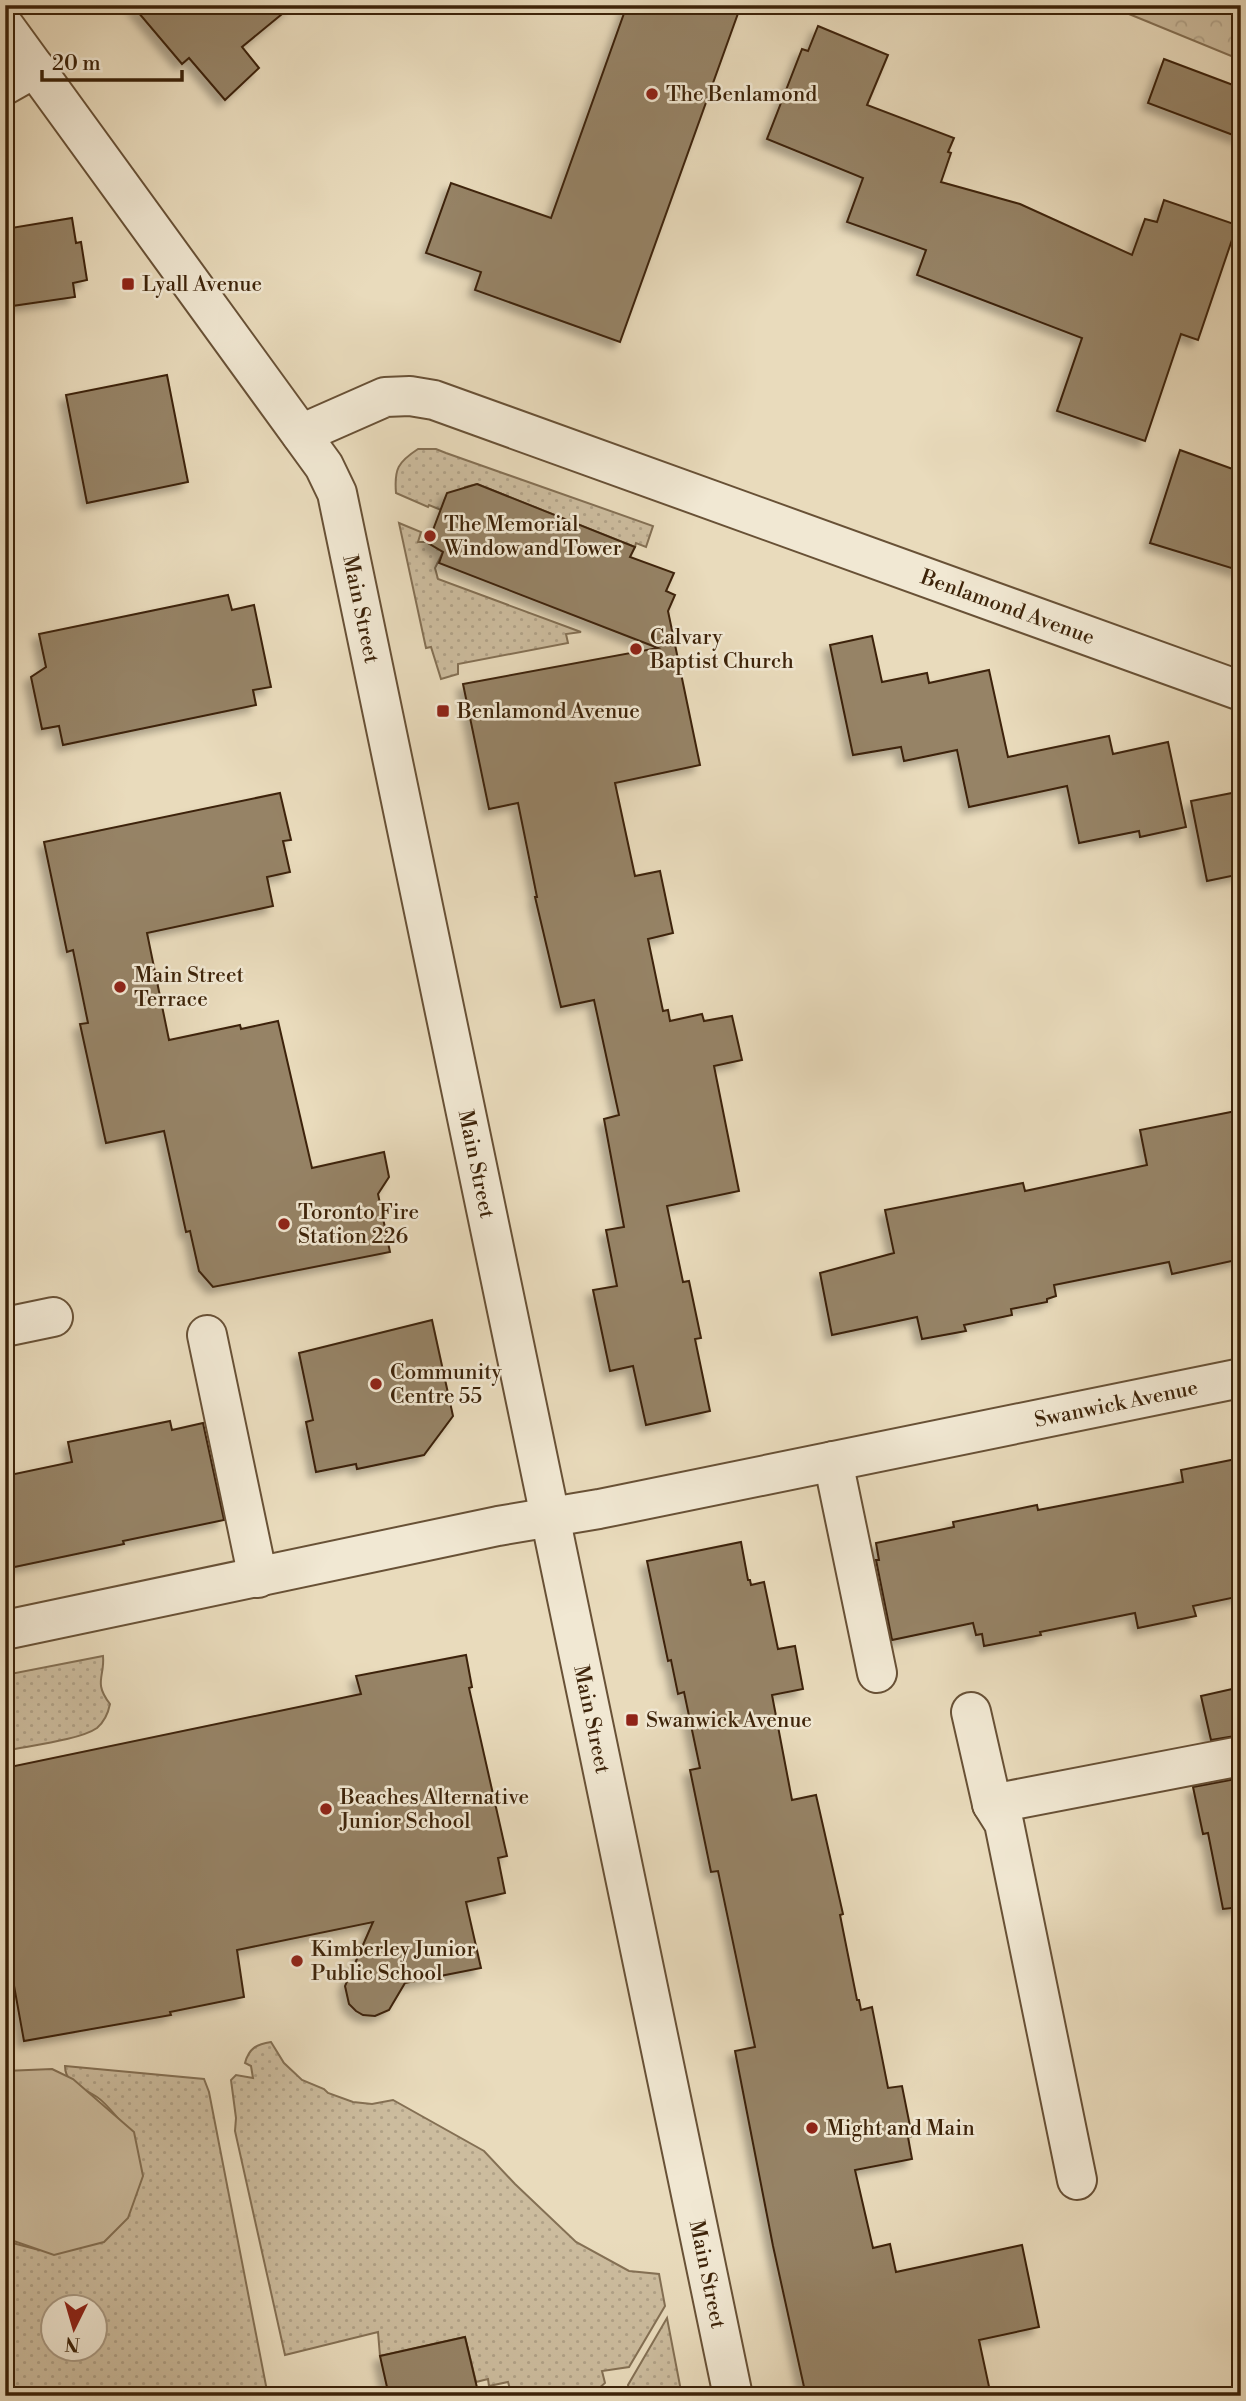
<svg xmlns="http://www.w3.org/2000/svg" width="1246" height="2401" viewBox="0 0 1246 2401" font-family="'Libre Bodoni',serif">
<defs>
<pattern id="grass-dots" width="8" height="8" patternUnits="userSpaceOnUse" patternTransform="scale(1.75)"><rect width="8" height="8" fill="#ccbc9e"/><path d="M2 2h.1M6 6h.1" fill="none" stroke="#b0a187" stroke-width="1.8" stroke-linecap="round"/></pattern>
<pattern id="forest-crowns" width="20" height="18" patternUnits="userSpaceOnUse" patternTransform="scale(1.75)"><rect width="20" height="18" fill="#ccbc9e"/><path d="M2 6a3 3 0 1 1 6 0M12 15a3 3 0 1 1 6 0" fill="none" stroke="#b0a187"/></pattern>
<filter id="shadow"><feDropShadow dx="-6" dy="6" stdDeviation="3.5" flood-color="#0004"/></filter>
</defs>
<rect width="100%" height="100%" fill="#e9dbbc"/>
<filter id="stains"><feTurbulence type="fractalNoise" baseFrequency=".00286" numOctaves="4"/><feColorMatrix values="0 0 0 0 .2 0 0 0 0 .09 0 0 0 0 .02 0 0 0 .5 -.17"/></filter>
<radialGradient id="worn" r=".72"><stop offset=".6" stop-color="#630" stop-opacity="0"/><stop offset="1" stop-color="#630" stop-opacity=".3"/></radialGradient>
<g fill="url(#grass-dots)" stroke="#847054" stroke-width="2" fill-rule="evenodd">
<path d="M 418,449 L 436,449 L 446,453 L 653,526 L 646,547 L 636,543 L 635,547 L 477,484 L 465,487 L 464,495 L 446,497 L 441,510 L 429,505 L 428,507 L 396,493 C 394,469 398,462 418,449 Z"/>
<path d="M 399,523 L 421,532 L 418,542 L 427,542 L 443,552 L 435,568 L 438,579 L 581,632 L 566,634 L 568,643 L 458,664 L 458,674 L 441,679 L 431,647 L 426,648 Z"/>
<path d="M 103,1656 C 105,1677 93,1682 110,1704 C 108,1714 105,1721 97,1728 C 80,1740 27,1746 5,1751 L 5,1675 Z"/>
<path d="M 271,2042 L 284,2063 L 302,2080 L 324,2089 L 328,2093 L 353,2102 L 372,2104 L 393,2100 L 484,2151 L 515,2184 L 576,2242 L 629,2271 L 659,2274 L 665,2306 L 629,2367 L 602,2371 L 605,2383 L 590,2396 L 512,2396 L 508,2382 L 489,2386 L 488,2379 L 476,2382 L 465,2337 L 380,2356 L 378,2332 L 285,2355 L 235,2131 L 236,2118 L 231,2080 L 236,2075 L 253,2078 L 251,2066 L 245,2063 C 249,2048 257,2044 271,2042 Z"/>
<path d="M 65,2066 L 204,2079 L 209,2092 L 268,2396 L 8,2396 L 5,2382 L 5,2241 L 39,2250 L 88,2240 L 121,2122 C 114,2114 106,2103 97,2097 C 84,2088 65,2085 65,2066 ZM 52,2306 L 94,2306 L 94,2348 L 52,2348 Z"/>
<path d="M 667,2318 L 682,2396 L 630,2396 L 628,2385 Z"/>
</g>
<path fill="url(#forest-crowns)" stroke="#847054" stroke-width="2" d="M 1107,5 L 1241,5 L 1241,60 Z"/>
<path fill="#ccbc9e" stroke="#847054" stroke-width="2" d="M 52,2069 L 73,2079 L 134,2132 L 143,2176 L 128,2218 L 104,2242 L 54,2255 L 5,2238 L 5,2071 Z"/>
<g fill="#968366" stroke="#3d2309" stroke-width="2" filter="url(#shadow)">
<path d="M 132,5 L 293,5 L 242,47 L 259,68 L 225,100 L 189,58 L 182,64 Z"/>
<path d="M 627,5 L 741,5 L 620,342 L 475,290 L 481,272 L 426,253 L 451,183 L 551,218 Z"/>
<path d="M 818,26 L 888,55 L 867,105 L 954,138 L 948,152 L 951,153 L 941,182 L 1020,204 L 1132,255 L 1145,219 L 1157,222 L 1164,200 L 1237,225 L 1198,340 L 1181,334 L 1145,441 L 1057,411 L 1082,338 L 917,275 L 926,250 L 847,222 L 863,178 L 767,139 L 802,49 L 808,51 Z"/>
<path d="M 1164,59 L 1241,88 L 1241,138 L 1148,103 Z"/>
<path d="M 72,218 L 76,243 L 81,242 L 87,280 L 73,283 L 75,297 L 5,307 L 5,229 Z"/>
<path d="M 167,375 L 188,482 L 87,503 L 66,395 Z"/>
<path d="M 1180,450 L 1241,472 L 1241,571 L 1150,543 Z"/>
<path d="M 477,484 L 635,547 L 630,557 L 674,573 L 666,591 L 675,595 L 668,611 L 700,765 L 615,783 L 635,876 L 660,871 L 673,933 L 648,939 L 663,1011 L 668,1010 L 670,1021 L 702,1014 L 704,1021 L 732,1016 L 742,1060 L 714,1066 L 739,1191 L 667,1206 L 683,1282 L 689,1281 L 701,1338 L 695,1339 L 710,1411 L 646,1425 L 633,1366 L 610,1371 L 593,1290 L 617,1286 L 606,1230 L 624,1227 L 604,1119 L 619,1115 L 594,1000 L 561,1007 L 535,897 L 537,897 L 518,803 L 489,809 L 463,684 L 658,648 L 439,563 L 443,552 L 428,543 L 447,493 Z"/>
<path d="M 228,595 L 232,610 L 254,605 L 271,687 L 253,690 L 256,705 L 63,745 L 59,726 L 42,729 L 31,677 L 46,667 L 39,634 Z"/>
<path d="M 872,636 L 882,682 L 927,673 L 929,683 L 989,670 L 1008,757 L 1109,736 L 1113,754 L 1168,742 L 1186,827 L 1140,837 L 1139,831 L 1079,843 L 1067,786 L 969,807 L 957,750 L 904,761 L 901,747 L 853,755 L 830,645 Z"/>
<path d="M 1237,792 L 1241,812 L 1241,874 L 1207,881 L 1191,801 Z"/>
<path d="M 280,793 L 291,840 L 283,841 L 290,872 L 267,877 L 273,906 L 147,933 L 169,1040 L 240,1025 L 241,1029 L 278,1021 L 312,1168 L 384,1152 L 389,1177 L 378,1194 L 390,1252 L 213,1287 L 199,1271 L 190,1231 L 186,1232 L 164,1131 L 106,1143 L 80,1024 L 88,1023 L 73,950 L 67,952 L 44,842 Z"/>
<path d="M 1241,1110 L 1241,1259 L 1172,1274 L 1169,1262 L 1054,1285 L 1056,1296 L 1047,1299 L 1047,1302 L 1011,1309 L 1012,1315 L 964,1325 L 966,1331 L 922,1339 L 917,1317 L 832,1335 L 820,1273 L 894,1253 L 885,1210 L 1023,1183 L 1025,1191 L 1147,1165 L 1140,1130 Z"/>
<path d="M 432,1320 L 453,1416 L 424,1455 L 357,1469 L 356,1464 L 316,1472 L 306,1422 L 313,1420 L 299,1353 Z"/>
<path d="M 170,1421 L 172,1430 L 203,1423 L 224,1520 L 123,1541 L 124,1544 L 5,1569 L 5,1476 L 72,1462 L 68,1442 Z"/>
<path d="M 1241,1458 L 1241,1596 L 1193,1606 L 1196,1616 L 1138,1628 L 1135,1613 L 1040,1632 L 1041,1635 L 984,1646 L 982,1634 L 976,1635 L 973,1623 L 892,1640 L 876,1560 L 879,1560 L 876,1543 L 954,1527 L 953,1522 L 1037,1505 L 1038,1510 L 1183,1482 L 1181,1470 Z"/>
<path d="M 741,1542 L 748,1580 L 750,1580 L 751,1585 L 764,1582 L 778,1649 L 795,1646 L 803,1689 L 772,1695 L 792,1800 L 816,1795 L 843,1914 L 840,1915 L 857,2000 L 859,2000 L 861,2010 L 872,2007 L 888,2088 L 902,2086 L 912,2136 L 908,2137 L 912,2159 L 855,2170 L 873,2248 L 890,2244 L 896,2272 L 1022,2245 L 1039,2327 L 979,2340 L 991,2396 L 806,2396 L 773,2246 L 735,2051 L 755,2047 L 718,1871 L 711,1872 L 690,1770 L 700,1768 L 684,1692 L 678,1694 L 671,1660 L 668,1661 L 647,1561 Z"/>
<path d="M 466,1655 L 472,1687 L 469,1688 L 507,1856 L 498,1858 L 505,1893 L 466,1902 L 481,1968 L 405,1983 L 389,2010 L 375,2016 L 363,2015 L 356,2011 L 349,2004 L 345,1986 L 373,1922 L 237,1950 L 244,1997 L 170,2012 L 171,2015 L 24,2041 L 5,1936 L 5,1768 L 361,1694 L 356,1676 Z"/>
<path d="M 1241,1687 L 1241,1735 L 1211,1740 L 1201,1696 Z"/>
<path d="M 1241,1778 L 1241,1907 L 1223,1909 L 1208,1833 L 1203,1834 L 1193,1787 Z"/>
<path d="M 465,2337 L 479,2396 L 389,2396 L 380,2356 Z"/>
</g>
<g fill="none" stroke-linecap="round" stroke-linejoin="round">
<g stroke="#685136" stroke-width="42">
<g id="minor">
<path id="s1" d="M 5,27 L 324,466 L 337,493 L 733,2396"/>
<path d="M 5,85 L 35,68"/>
<path id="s2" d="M 301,434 L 385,397 L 410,396 L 434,400 L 1241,691"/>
<path d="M 5,1327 L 53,1317"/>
<path d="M 207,1335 L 258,1578"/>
<path d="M 833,1461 L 877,1673"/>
<path id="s3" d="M 5,1630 L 498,1526 L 599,1509 L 1241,1378"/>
<path d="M 971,1712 L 992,1804 L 1004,1823 L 1077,2180"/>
<path d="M 992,1804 L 1241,1756"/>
</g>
</g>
<use href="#minor" stroke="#f1e8d3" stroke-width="38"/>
</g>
<g fill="#8f2418" stroke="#f1e8d3" stroke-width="2.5">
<circle cx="652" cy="94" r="7"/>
<rect x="121" y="277" width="14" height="14" rx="3.5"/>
<circle cx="430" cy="536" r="7"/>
<circle cx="636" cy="649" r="7"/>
<rect x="436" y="704" width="14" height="14" rx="3.5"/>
<circle cx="120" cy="987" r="7"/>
<circle cx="284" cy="1224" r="7"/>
<circle cx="376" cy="1384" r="7"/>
<rect x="625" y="1713" width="14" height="14" rx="3.5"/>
<circle cx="326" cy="1809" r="7"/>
<circle cx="297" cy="1961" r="7"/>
<circle cx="812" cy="2128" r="7"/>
</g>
<g text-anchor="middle" stroke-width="5" stroke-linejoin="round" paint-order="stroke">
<g font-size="21" fill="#3d2309" stroke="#f1e8d3" text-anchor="start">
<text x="666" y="101">The Benlamond</text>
<text x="142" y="291">Lyall Avenue</text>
<text x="444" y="531">The Memorial<tspan x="444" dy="24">Window and Tower</tspan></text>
<text x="650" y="644">Calvary<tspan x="650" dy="24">Baptist Church</tspan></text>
<text x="457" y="718">Benlamond Avenue</text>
<text x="134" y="982">Main Street<tspan x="134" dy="24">Terrace</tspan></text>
<text x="298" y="1219">Toronto Fire<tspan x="298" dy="24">Station 226</tspan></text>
<text x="390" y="1379">Community<tspan x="390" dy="24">Centre 55</tspan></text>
<text x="646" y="1727">Swanwick Avenue</text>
<text x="340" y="1804">Beaches Alternative<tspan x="340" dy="24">Junior School</tspan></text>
<text x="311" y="1956">Kimberley Junior<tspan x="311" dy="24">Public School</tspan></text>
<text x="826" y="2135">Might and Main</text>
</g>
<g font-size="21" fill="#3d2309" stroke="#f1e8d3">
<text dy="7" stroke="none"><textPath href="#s2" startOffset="751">Benlamond Avenue</textPath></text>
<text dy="7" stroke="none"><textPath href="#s1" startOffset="691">Main Street</textPath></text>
<text dy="7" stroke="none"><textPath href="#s1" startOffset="1258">Main Street</textPath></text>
<text dy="7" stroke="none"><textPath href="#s3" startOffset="1134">Swanwick Avenue</textPath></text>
<text dy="7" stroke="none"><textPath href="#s1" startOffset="1825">Main Street</textPath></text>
<text dy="7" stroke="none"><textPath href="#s1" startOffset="2392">Main Street</textPath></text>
</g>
</g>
<rect width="1246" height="2401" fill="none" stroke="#e9dbbc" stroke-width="28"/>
<rect x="7" y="7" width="1232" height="2387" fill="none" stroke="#3d2309" stroke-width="3.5"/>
<rect x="14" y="14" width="1218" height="2373" fill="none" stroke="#3d2309" stroke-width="2"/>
<g transform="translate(74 2328) rotate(185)"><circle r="33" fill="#f1e8d3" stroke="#a99982" stroke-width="2"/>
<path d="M0-5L12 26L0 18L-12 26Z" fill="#8f2418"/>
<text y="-10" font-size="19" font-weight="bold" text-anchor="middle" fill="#3d2309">N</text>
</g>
<path d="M42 70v10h140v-10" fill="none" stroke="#3d2309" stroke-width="3.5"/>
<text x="52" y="70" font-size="21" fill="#3d2309" stroke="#f1e8d3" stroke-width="5" paint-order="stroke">20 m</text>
<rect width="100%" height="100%" filter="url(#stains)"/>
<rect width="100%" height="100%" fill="url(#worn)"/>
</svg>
